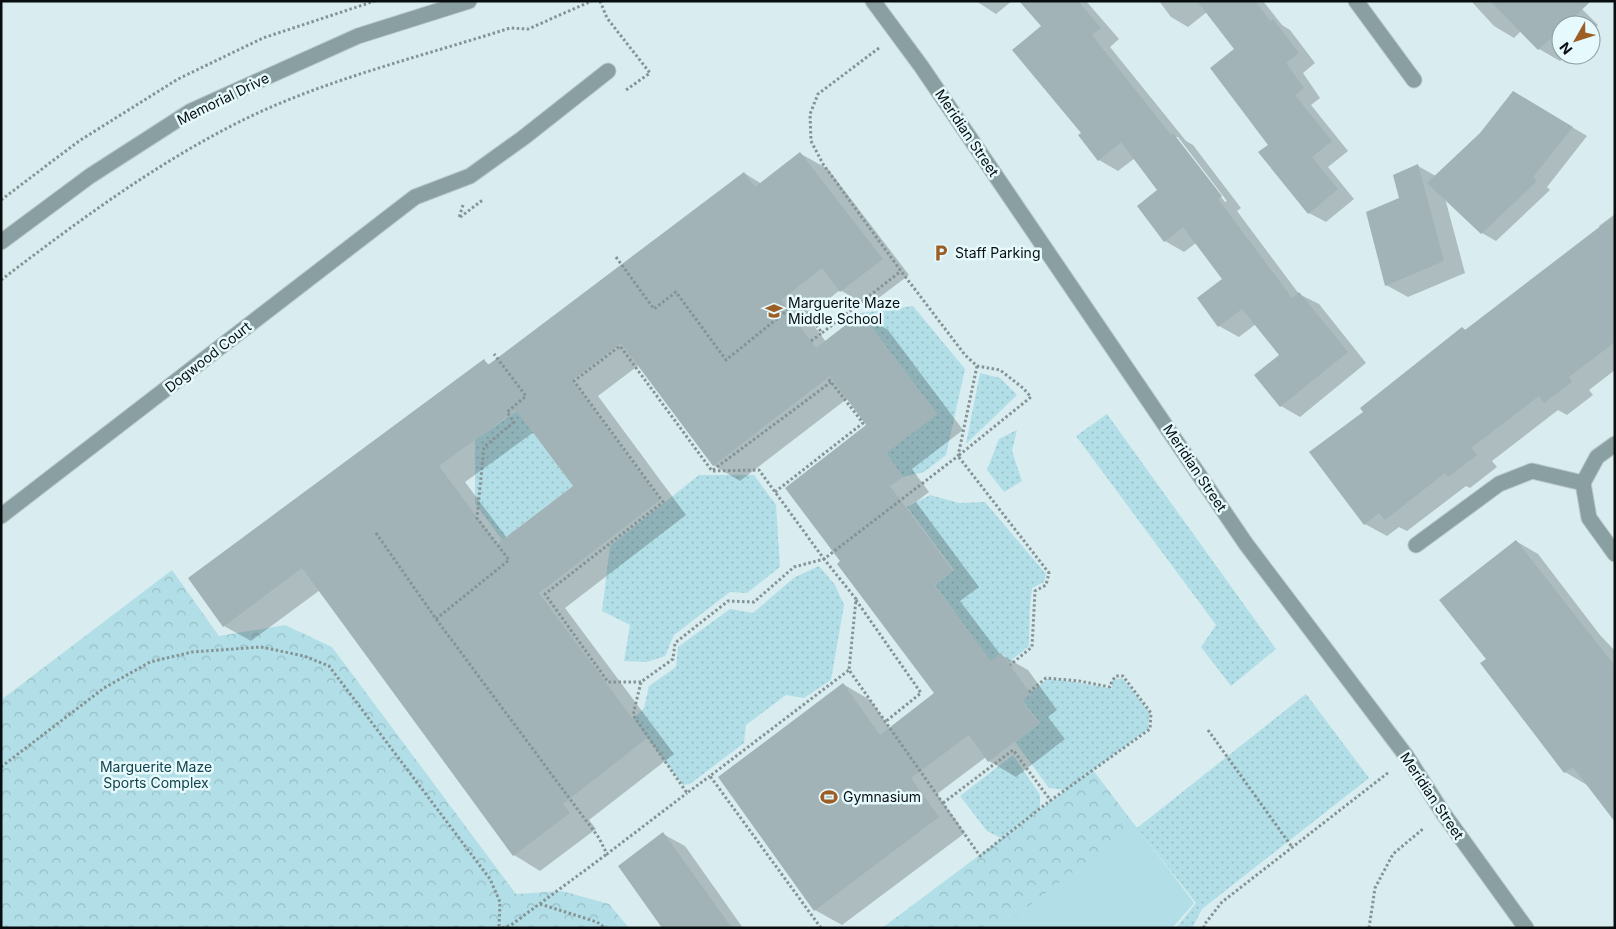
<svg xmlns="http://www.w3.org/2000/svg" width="1616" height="929" viewBox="0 0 1616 929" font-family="Inter,sans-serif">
<defs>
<pattern id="grass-dots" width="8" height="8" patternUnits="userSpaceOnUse" patternTransform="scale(1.25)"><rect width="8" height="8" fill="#b2dfe7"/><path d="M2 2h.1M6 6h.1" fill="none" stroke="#98bec5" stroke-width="1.8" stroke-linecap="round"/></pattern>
<pattern id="park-crowns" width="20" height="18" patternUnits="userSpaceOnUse" patternTransform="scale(1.25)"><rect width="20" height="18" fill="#b2dfe7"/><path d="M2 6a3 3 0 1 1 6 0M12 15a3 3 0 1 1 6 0" fill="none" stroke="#98bec5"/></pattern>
</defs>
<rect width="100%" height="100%" fill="#d9ecef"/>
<g fill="url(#grass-dots)">
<path d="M 913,306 L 965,369 L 946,455 L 924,472 L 903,477 L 886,453 L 937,414 L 861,313 Z"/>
<path d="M 980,373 L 1000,378 L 1017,395 L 966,444 Z"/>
<path d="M 517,411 L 573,486 L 502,540 L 475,503 L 475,440 Z"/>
<path d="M 1107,414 L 1276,649 L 1231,686 L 1201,647 L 1216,625 L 1076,436 Z"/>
<path d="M 1017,430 L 1012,451 L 1022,481 L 1004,492 L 987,470 L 999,439 Z"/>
<path d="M 699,475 L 754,475 L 776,505 L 780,567 L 747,593 L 730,592 L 674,635 L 665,656 L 647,662 L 624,661 L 630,625 L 602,611 L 610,546 Z"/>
<path d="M 930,495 L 959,503 L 985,502 L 1046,574 L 1044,582 L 1032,588 L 1030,605 L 1029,646 L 1009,662 L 1002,653 L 991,662 L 935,585 L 954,570 L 907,507 Z"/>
<path d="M 819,566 L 835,585 L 844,605 L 831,680 L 804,698 L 786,695 L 746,725 L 744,743 L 690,784 L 683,785 L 633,719 L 644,708 L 649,686 L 676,667 L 678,647 L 730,609 L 753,613 L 795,577 Z"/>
<path d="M 1121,678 L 1124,680 L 1150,713 L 1148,729 L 1066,790 L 1049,788 L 1015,742 L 1040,723 L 1022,700 L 1047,679 L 1075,682 L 1112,689 L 1112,681 Z"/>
<path d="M 1306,694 L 1369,778 L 1202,909 L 1192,928 L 1176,928 L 1196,903 L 1137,828 Z"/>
<path d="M 1013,755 L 1040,795 L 1040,809 L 1001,838 L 987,831 L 960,796 Z"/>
</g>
<g fill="url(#park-crowns)">
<path d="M 172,570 L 219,636 L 285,625 L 332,647 L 516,894 L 562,891 L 609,904 L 629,928 L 1,928 L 1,700 Z"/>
<path d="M 1093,770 L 1194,903 L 1172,928 L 882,928 Z"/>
</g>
<path fill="#b2dfe7" d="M 1135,825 L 1194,903 L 1172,928 L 1000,928 Z"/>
<g fill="#0003" fill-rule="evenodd">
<path d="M 976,1 L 1012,1 L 996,14 Z"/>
<path d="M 1021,1 L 1086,1 L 1119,39 L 1110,47 L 1186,141 L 1193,145 L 1241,208 L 1237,211 L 1299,294 L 1319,304 L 1366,363 L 1300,417 L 1281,406 L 1281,355 L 1256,324 L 1239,337 L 1219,326 L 1199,298 L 1224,280 L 1196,243 L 1184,252 L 1165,241 L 1159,190 L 1135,158 L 1118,171 L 1099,160 L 1083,133 L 1043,26 ZM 1175,137 L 1178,137 L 1227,201 L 1225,202 Z"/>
<path d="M 1159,1 L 1263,1 L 1282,25 L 1290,30 L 1315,63 L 1303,73 L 1320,98 L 1311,105 L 1348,151 L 1328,167 L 1354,199 L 1326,222 L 1309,213 L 1269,145 L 1236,50 L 1207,12 L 1188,27 L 1171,17 Z"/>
<path d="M 1471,1 L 1574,1 L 1598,25 L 1591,32 L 1591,25 L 1561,25 L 1561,55 L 1566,55 L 1560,61 L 1539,49 L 1521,31 L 1514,38 L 1494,26 Z"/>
<path d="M 1513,92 L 1587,136 L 1547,187 L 1550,190 L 1496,241 L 1482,233 L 1445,198 L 1465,273 L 1408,297 L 1386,285 L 1401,199 L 1418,166 L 1436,176 L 1481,133 Z"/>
<path d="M 801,154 L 828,169 L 909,275 L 868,306 L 840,290 L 807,316 L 826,342 L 861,314 L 888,330 L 963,430 L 912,469 L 929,492 L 916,502 L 979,587 L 960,601 L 1000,654 L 1028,670 L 1057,710 L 1048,717 L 1065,739 L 1016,777 L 989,761 L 986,757 L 937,794 L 965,833 L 842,925 L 815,910 L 843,684 L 870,700 L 890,728 L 936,693 L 842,562 L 868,425 L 848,398 L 740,481 L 713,465 L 639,365 L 598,396 L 686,515 L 565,608 L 674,754 L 589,820 L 596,829 L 540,871 L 514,855 L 320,590 L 251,641 L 224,626 L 484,361 L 490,365 L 744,173 L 762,184 ZM 534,432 L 575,487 L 507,538 L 465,482 Z"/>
<path d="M 1615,214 L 1615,370 L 1589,390 L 1593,395 L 1567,415 L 1558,410 L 1492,461 L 1497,467 L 1470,488 L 1466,486 L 1407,531 L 1399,527 L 1387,536 L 1365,524 L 1364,412 L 1462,328 L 1466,330 L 1601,228 L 1599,226 Z"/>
<path d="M 1516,541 L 1538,554 L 1600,635 L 1615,651 L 1615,820 L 1587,785 L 1565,772 L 1487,659 Z"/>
<path d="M 663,834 L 685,846 L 743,928 L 663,928 Z"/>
</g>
<g fill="#a1b3b6" fill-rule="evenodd">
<path d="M 1019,1 L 1078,1 L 1101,28 L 1092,35 L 1171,135 L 1173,133 L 1222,196 L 1218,199 L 1292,298 L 1299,292 L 1348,352 L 1280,407 L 1254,375 L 1279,355 L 1242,309 L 1218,327 L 1197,298 L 1222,279 L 1183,227 L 1164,242 L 1137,206 L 1157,190 L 1121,142 L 1098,161 L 1078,135 L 1081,133 L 1012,50 L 1041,26 Z"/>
<path d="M 1197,1 L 1255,1 L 1270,21 L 1273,19 L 1299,53 L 1286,63 L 1304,88 L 1295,95 L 1332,141 L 1312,157 L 1338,189 L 1308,214 L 1258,152 L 1268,145 L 1210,68 L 1234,49 Z"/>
<path d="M 1490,1 L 1591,1 L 1566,25 L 1561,25 L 1561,29 L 1538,50 Z"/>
<path d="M 1513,91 L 1573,127 L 1533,177 L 1537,181 L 1481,234 L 1427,183 L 1480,133 Z"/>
<path d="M 800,152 L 883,259 L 840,292 L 822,268 L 781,300 L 816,348 L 861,313 L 937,414 L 886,453 L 903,477 L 890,486 L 953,571 L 934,585 L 991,661 L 1001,653 L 1031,694 L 1022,701 L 1039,723 L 988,762 L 969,735 L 911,778 L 939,817 L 814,911 L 718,777 L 843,683 L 880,735 L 934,693 L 837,564 L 840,561 L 785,488 L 866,425 L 830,376 L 713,466 L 621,343 L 572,380 L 660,500 L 539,593 L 647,738 L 563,804 L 570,813 L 513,856 L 302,568 L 223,627 L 188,578 L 484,359 L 488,365 L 744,172 L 755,187 ZM 516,410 L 573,486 L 497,544 L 439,466 Z"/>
<path d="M 1418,164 L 1444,261 L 1385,286 L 1366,212 L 1399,198 L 1393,175 Z"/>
<path d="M 1615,215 L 1615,342 L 1569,377 L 1572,382 L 1544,403 L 1539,396 L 1471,448 L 1477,455 L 1448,477 L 1445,473 L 1385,520 L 1379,513 L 1364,525 L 1309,452 L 1363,412 L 1360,408 L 1462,327 L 1465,330 Z"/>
<path d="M 1516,540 L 1615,666 L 1615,822 L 1573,767 L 1564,773 L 1480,663 L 1486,659 L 1439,600 Z"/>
<path d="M 663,832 L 732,928 L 662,928 L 618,866 Z"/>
</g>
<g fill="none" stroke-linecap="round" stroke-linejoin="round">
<g stroke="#b8c8cb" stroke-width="17">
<g id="minor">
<path d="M 873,1 L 921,66 L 1246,544 L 1407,757 L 1443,813 L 1526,928"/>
<path d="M 1356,1 L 1414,80"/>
<path d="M 1,242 L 90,176 L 191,111 L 358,36 L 469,1"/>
<path d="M 1615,444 L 1597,457 L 1583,483 L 1589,518 L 1615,554"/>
<path d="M 1,516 L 415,197 L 470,176 L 523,138 L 608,71"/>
<path d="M 1416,545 L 1499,484 L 1532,471 L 1583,483"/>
</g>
</g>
<g stroke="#859395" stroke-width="3" stroke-dasharray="2.5 2.5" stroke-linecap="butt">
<path d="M 600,1 L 607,18 L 650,73 L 626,90"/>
<path d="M 879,48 L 818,94 L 810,114 L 811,141 L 823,164 L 901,271 L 965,355 L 977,366 L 1000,370 L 1023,388 L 1031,397 L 958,456 L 1049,573 L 1046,585 L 1035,591 L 1032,647 L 1010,665"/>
<path d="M 1,200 L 79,141 L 178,79 L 263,38 L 375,1"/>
<path d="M 463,205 L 459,218 L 484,199"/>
<path d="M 616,257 L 654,309 L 676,292 L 726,360 L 799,301 L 822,333 L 901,271"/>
<path d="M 1,280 C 77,222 155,164 241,121 C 326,79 420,57 510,28 L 528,29 L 592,1"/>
<path d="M 811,341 L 822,333"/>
<path d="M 977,366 L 958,456 L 824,559 L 856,599 L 849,670 L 980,856 L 1047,803 L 1150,729 L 1151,713 L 1123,676 L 1116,676 L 1112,681 L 1110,687 L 1079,681 L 1046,678 L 1029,692"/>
<path d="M 713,470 L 831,382"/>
<path d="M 775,492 L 863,423 L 828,378"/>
<path d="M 376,533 L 436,619 L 599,838 L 607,854 L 687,793"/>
<path d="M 856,600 L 921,693 L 885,722"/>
<path d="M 436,619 L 509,560 L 477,518 L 484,447 L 514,422 L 507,412 L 526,396 L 494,354"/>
<path d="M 641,682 L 608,682 L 545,594 L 663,502 L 574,381 L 620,346 L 712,471 L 759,470 L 824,559 L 794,567 L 754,602 L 728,601 L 675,643 L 673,659 L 641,682 L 633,715 L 687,793 L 710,776"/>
<path d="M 1208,730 L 1292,847"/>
<path d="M 1,767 L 104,688 L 150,662 L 192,652 L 261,647 L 304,656 L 329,666 L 490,879 L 500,902 L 499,928"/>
<path d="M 943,803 L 1013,750 L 1051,801"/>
<path d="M 540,904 L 597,922 L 605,928"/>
<path d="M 502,928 L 511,925 L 607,854"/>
<path d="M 821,928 L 710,776 L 849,670"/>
<path d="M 1204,928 L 1204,925 L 1222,902 L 1389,772"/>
<path d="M 1369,928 L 1375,888 L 1393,854 L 1424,828"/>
</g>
<use href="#minor" stroke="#899fa2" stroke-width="15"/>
</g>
<defs>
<g id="parking-bare" transform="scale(1.35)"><path d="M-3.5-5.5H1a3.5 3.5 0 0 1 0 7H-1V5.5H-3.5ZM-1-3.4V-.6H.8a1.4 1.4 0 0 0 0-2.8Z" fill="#9d5e25" stroke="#e6f9fc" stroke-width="2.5" paint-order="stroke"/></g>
<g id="school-bare" transform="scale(1.35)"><path d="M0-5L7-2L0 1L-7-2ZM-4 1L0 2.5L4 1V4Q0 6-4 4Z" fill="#9d5e25" stroke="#e6f9fc" stroke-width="2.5" paint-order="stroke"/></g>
<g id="stadium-bare" transform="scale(1.35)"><path d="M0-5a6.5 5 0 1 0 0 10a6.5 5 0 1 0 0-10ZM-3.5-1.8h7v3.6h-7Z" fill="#9d5e25" stroke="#e6f9fc" stroke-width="2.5" paint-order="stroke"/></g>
</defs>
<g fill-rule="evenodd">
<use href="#parking-bare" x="941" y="253"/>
<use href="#school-bare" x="774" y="311"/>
<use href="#stadium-bare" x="829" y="797"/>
</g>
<g text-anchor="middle" stroke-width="5" stroke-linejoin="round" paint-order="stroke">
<g font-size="14" fill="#080e0f" stroke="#e6f9fc">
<text transform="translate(223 99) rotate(-26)" y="5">Memorial Drive</text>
<text transform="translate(967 133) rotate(56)" y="5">Meridian Street</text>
<text transform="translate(208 357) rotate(-38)" y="5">Dogwood Court</text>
<text transform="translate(1195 468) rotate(56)" y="5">Meridian Street</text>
<text transform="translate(1432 796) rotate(56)" y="5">Meridian Street</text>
</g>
<g font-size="14" fill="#080e0f" stroke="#e6f9fc" text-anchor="start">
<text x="955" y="258">Staff Parking</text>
<text x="788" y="308">Marguerite Maze<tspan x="788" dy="16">Middle School</tspan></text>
<text x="843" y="802">Gymnasium</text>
</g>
<g font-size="14" fill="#14434b" stroke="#e6f9fc">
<text x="156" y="772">Marguerite Maze<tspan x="156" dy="16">Sports Complex</tspan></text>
</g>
</g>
<rect width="1616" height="929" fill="none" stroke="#080e0f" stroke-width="5"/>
<g transform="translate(1576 40) rotate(231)"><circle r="24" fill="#e6f9fc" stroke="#8d9b9d"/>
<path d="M0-4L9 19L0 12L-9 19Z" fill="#9d5e25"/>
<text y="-8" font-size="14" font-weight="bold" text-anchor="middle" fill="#080e0f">N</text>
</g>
</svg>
